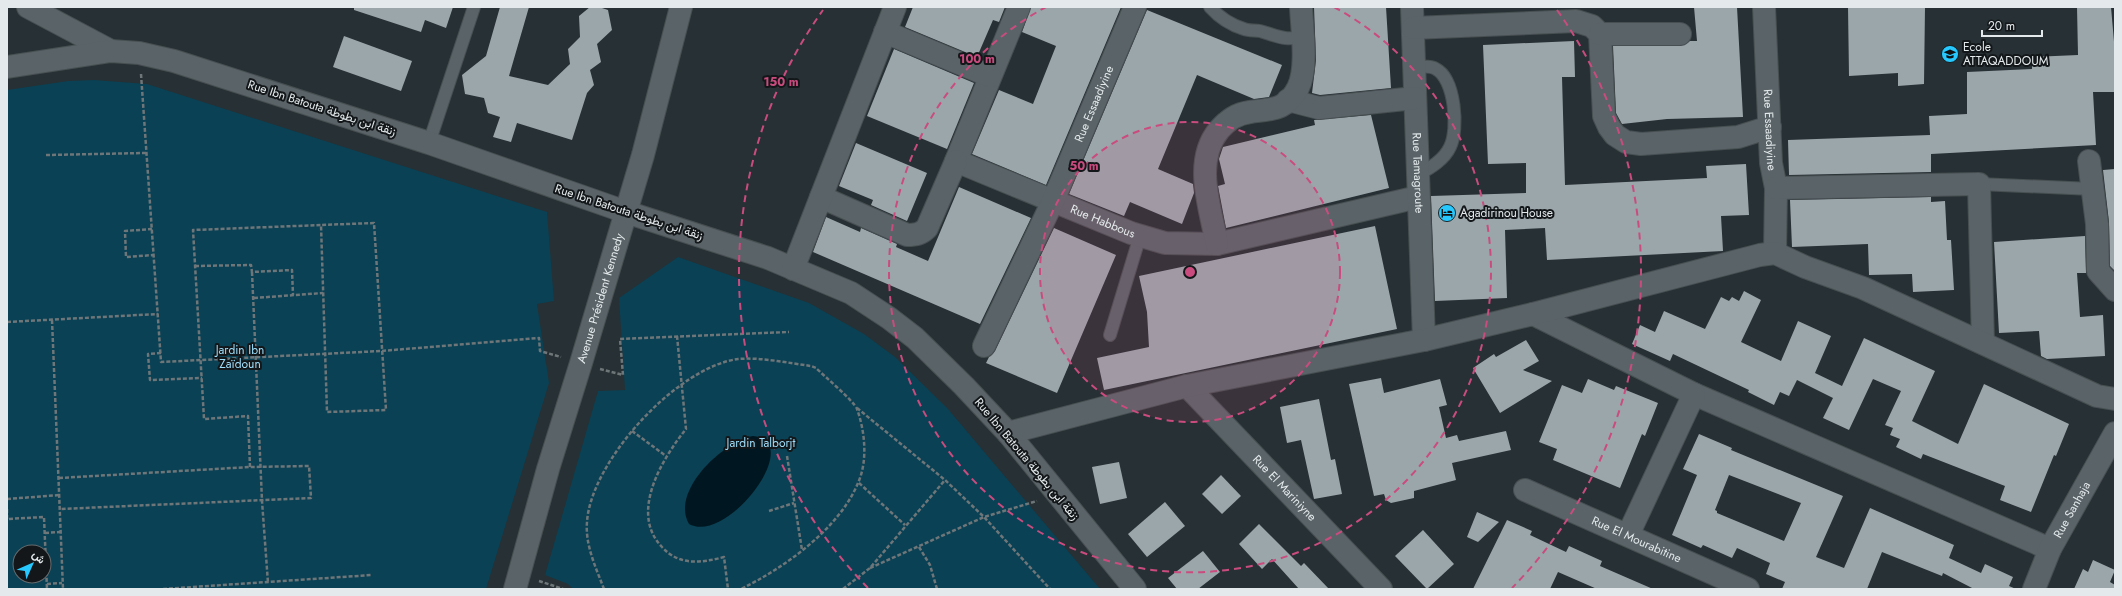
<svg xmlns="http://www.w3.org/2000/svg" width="2122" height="596" viewBox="0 0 2122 596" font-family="Jost,Vazirmatn,sans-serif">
<rect width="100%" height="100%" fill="#273034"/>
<g fill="#0a4154" fill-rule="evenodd">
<path d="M 94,80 L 147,84 L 547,212 L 554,301 L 537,304 L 549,383 L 486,589 L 7,589 L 7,90 L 68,81 ZM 20,552 L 44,552 L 44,576 L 20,576 Z"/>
<path d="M 678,257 L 809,303 L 864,334 L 895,357 L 948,409 L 1100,589 L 573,589 L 568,584 L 545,575 L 598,391 L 625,390 L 619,298 Z"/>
</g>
<path fill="#001620" d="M 753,436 C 806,441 727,545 689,524 C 670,491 723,442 753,436 Z"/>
<g fill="#9ba6ab" fill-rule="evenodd">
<path d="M 354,7 L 453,7 L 446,28 L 425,20 L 421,32 L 354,10 Z"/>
<path d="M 500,7 L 529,7 L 509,76 L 548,85 L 570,64 L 568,49 L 580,37 L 579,16 L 590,7 L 599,7 L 608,10 L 612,30 L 597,44 L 601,62 L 590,70 L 594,85 L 587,93 L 572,140 L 517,123 L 511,142 L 493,137 L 500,117 L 488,113 L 484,98 L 465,94 L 462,75 L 486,56 Z"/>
<path d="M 913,7 L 1005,7 L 999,22 L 993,20 L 977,57 L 905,27 Z"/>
<path d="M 1031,7 L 1121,7 L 1046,185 L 972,154 L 999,90 L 1033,104 L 1056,46 L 1022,32 Z"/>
<path d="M 1314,7 L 1386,7 L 1391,88 L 1320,95 L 1312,93 L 1316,60 Z"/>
<path d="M 1694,7 L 1737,7 L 1743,117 L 1667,119 L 1622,124 L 1616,113 L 1613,46 L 1680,46 L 1690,41 L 1697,41 Z"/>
<path d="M 1848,7 L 1925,7 L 1924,84 L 1898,86 L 1898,73 L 1849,76 Z"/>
<path d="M 2077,7 L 2111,7 L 2115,53 L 2115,92 L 2093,92 L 2096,145 L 1931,154 L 1931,172 L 1789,175 L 1788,140 L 1930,135 L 1929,116 L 1967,114 L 1967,72 L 2032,69 L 2032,57 L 2078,55 Z"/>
<path d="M 1147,10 L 1282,65 L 1269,97 L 1254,99 L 1197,75 L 1158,169 L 1193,184 L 1194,193 L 1182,224 L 1130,202 L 1124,216 L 1069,194 Z"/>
<path d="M 344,36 L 412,61 L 401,91 L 333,67 Z"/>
<path d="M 1574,41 L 1575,77 L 1562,77 L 1565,185 L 1707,178 L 1706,166 L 1746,164 L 1749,215 L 1721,216 L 1723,251 L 1547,260 L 1545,228 L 1505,230 L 1507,298 L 1435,301 L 1431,196 L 1526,193 L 1526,163 L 1488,164 L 1483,45 Z"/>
<path d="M 894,49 L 974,83 L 947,149 L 867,116 Z"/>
<path d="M 1371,115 L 1389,188 L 1226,228 L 1218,186 L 1225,184 L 1219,159 L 1223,147 L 1315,125 L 1314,120 Z"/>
<path d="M 856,143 L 927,173 L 907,221 L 871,205 L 873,200 L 839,186 Z"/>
<path d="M 2115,169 L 2115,271 L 2110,266 L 2109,222 L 2103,170 Z"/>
<path d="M 959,187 L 1031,218 L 980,324 L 813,252 L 826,217 L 860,232 L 861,228 L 897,244 L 896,247 L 928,261 Z"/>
<path d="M 1931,197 L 1931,202 L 1945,201 L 1947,240 L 1951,240 L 1954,290 L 1913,292 L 1912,274 L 1869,275 L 1868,244 L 1792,247 L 1790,200 Z"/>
<path d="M 1375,226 L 1397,329 L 1104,390 L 1097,358 L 1149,347 L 1147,312 L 1139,276 Z"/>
<path d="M 1054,228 L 1116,255 L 1057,393 L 986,363 L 989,357 L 995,351 Z"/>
<path d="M 2085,236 L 2086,273 L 2077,273 L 2080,317 L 2103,315 L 2105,356 L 2047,359 L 2041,356 L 2039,331 L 1999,333 L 1994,242 Z"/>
<path d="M 1744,291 L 1761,300 L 1741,342 L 1781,361 L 1798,321 L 1831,336 L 1815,373 L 1842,386 L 1864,338 L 1935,371 L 1912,421 L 1958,444 L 1984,384 L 2069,424 L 2056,456 L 2054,455 L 2031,512 L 2000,500 L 2005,486 L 1923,454 L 1921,459 L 1896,447 L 1900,439 L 1890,435 L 1893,428 L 1885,425 L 1901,391 L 1873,379 L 1849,430 L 1823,418 L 1833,398 L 1797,380 L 1789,396 L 1780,392 L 1774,405 L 1748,392 L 1749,390 L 1673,354 L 1670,361 L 1632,344 L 1640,325 L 1655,332 L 1664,311 L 1705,329 L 1721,297 L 1729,301 L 1732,297 L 1739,301 Z"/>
<path d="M 1526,340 L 1539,361 L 1523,370 L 1552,381 L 1500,413 L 1473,368 L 1494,354 L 1496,357 Z"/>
<path d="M 1381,378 L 1384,393 L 1440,379 L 1447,405 L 1439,407 L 1446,438 L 1457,435 L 1459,441 L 1506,431 L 1511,450 L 1452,463 L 1456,480 L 1414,491 L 1414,498 L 1391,503 L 1386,500 L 1384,494 L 1374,496 L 1349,384 Z"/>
<path d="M 1588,379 L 1614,390 L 1616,386 L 1658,403 L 1645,436 L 1642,434 L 1620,488 L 1553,460 L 1557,449 L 1539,442 L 1562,385 L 1582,393 Z"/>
<path d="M 1319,399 L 1331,460 L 1335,459 L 1342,494 L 1314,499 L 1301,440 L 1287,443 L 1280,407 Z"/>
<path d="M 1699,434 L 1732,448 L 1731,450 L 1843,496 L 1816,557 L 1844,568 L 1870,508 L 1954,545 L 1949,558 L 1981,573 L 1985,564 L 2013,577 L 2009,586 L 2016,589 L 1974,589 L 1943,573 L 1942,576 L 1882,552 L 1867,589 L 1782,589 L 1785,582 L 1766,574 L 1770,563 L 1737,548 L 1732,558 L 1703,545 L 1701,548 L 1672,535 L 1697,475 L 1683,469 ZM 1729,475 L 1801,503 L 1784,541 L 1717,513 L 1717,511 L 1715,510 Z"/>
<path d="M 1119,462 L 1127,498 L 1100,504 L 1092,467 Z"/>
<path d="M 1221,475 L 1241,496 L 1222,514 L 1202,494 Z"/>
<path d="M 1165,502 L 1185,526 L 1147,557 L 1128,534 Z"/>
<path d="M 1477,512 L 1499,522 L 1478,542 L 1467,537 Z"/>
<path d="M 1507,520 L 1532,531 L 1530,535 L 1566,552 L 1569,546 L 1602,561 L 1600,566 L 1653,589 L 1597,589 L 1558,572 L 1550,589 L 1473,589 Z"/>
<path d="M 1259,524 L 1301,566 L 1304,563 L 1329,589 L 1299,589 L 1272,559 L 1262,569 L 1239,544 Z"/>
<path d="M 1423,530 L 1454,564 L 1427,589 L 1395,556 Z"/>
<path d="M 1203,551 L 1220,572 L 1198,589 L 1177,589 L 1168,578 Z"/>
<path d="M 2093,560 L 2115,570 L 2110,582 L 2115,585 L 2115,589 L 2074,589 L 2083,569 L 2088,572 Z"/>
</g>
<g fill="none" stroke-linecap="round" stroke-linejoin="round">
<g stroke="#474f52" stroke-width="14">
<g id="lane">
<path d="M 1210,7 C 1219,17 1231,25 1244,29 C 1249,31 1255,30 1260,31 C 1275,35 1286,42 1302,36"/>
<path d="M 1414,67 C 1421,67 1429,65 1436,69 C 1455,79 1459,129 1450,147 C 1444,160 1430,168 1418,175"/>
<path d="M 429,143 L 474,7"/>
<path d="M 1979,184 L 2092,189"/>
<path d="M 1110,335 L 1140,236"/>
</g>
</g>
<g stroke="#474f52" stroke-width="24">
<g id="street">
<path d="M 28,7 L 111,51"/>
<path id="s1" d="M 1019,7 L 956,161 L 1131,233 L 1165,243 L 1217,244 L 1418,197"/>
<path id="s2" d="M 1412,7 L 1424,340"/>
<path id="s3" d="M 1764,7 L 1771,163 L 1776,188 L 1775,253"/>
<path d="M 1413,28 L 1576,21 L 1592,26 L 1600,34 L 1604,116 L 1609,127 L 1615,135 L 1626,142 L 1641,144 L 1738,137 L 1770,127"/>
<path d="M 885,32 L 990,76"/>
<path d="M 1600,34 L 1680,34"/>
<path d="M 7,67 L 111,51 L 139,53 L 174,61 L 429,143 L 626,212 L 768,258 L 851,293 L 889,318 L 915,338 L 964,386 L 1008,433 L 1135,589"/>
<path d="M 1288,100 L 1319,108 L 1415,98"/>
<path d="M 2089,161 L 2097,224 L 2098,271 L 2115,290"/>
<path d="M 1776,188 L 1979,184 L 1983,343"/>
<path d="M 821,197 L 907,235 C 916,235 921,234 927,228 L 956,161"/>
<path d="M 1217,244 C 1210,207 1193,161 1219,130 C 1228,120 1236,114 1250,112 C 1271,109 1286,111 1298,88 C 1308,68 1302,30 1301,7"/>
<path d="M 793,269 L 895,7"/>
<path d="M 1533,314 L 1694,394 L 2050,549"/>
<path id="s4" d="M 984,346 L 1053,201 L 1135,7"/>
<path id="s5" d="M 1187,386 L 1381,589"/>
<path d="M 1008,433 L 1187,386 L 1424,340 L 1533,314 L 1760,255 L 1775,253 L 1805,267 L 1863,288 L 2097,396 L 2115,399"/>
<path id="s6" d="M 1525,490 L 1748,589"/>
<path d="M 1628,535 L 1694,394"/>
<path id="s7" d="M 2034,589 L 2050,549 L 2115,433"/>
</g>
</g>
<g stroke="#474f52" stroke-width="24">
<g id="secondary">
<path id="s8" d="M 515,589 L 548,469 L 581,363 L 643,155 L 681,7"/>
</g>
</g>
<g stroke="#6e7679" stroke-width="2.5" stroke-dasharray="4 2" stroke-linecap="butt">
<path d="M 141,74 L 161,362 L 381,351 L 539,338 L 540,351 L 561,357"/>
<path d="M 46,155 L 146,153"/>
<path d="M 152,229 L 125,231 L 126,257 L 154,255"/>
<path d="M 195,266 L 251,265 L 252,272 L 292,270 L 293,295"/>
<path d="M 252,272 L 262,501 L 268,583"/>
<path d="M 254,298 L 323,293"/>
<path d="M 52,320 L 63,589"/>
<path d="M 7,322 L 158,314"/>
<path d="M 677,336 L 686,429 C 662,459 629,513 662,547 C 679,566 701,563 724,557 L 728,589"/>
<path d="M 161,353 L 148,354 L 150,380 L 202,378"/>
<path d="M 600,369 L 623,375 L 620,339 L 789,332"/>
<path d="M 857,408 L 945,480 L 984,517 L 1050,589"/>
<path d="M 632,431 L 666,456"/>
<path d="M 787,456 L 802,550"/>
<path d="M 250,467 L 248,416 L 204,419 L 193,230 L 321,225 L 327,412 L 386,410 L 374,223 L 321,225"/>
<path d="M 59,478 L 250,467 L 309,466 L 311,498 L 60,509"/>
<path d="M 859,483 L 905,525"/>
<path d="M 7,499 L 60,495"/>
<path d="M 7,509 L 7,519 L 44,517 L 47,589"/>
<path d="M 769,511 L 794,503"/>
<path d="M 45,533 L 60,532"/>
<path d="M 919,547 L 930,565 L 937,589"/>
<path d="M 870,568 L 984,517 L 1037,501"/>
<path d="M 539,581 L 563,589"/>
<path d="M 47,584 L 62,583"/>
<path d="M 163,589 L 372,575"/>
<path d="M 604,589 C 596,568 585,545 587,522 C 591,461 677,367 738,359 C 761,357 788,363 811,366 L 816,368 C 824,376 854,401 857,409 C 865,431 868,461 858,483 C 839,529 784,568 741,589"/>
<path d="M 843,589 L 870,568 L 945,480"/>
</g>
<use href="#lane" stroke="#5a6368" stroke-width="12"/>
<use href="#street" stroke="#5a6368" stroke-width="22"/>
<use href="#secondary" stroke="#5a6368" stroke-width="22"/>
</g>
<circle cx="1190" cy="272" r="150" fill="#ca4c7f" fill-opacity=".12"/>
<g fill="none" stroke="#ca4c7f" stroke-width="2" stroke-dasharray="7 5">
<circle cx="1190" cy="272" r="150"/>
<path d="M1334 7A301 301 0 1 1 1046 7"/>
<path d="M868 588A451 451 0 0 1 823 10M1557 10A451 451 0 0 1 1512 588"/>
</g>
<defs>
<g id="school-disc" transform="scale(0.9)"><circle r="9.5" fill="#26c8fe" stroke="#131719"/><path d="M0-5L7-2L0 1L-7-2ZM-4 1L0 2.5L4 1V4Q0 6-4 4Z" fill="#111"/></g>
<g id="hotel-disc" transform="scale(0.9)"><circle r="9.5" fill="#26c8fe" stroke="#131719"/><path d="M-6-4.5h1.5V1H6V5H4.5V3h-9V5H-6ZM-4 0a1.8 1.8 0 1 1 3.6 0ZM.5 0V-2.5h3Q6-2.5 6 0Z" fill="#111"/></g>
</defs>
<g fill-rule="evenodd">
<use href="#school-disc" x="1950" y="54"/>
<use href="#hotel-disc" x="1447" y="213"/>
</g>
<g text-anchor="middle" stroke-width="4" stroke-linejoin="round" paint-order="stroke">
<g font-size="12" fill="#e4eaec" stroke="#131719" text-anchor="start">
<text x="1963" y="51">Ecole<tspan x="1963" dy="14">ATTAQADDOUM</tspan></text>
<text x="1460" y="217">Agadirinou House</text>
</g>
<g font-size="12" fill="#e4eaec" stroke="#131719">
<text dy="4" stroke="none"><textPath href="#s4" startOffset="266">Rue Essaadiyine</textPath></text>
<text transform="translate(322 108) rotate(18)" y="4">Rue Ibn Batouta زنقة ابن بطوطة</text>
<text dy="4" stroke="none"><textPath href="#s3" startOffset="123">Rue Essaadiyine</textPath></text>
<text dy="4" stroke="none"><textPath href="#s2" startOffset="166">Rue Tamagroute</textPath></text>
<text transform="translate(629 212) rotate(18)" y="4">Rue Ibn Batouta زنقة ابن بطوطة</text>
<text dy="4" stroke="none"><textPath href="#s1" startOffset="325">Rue Habbous</textPath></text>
<text dy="4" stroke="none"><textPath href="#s8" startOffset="303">Avenue Président Kennedy</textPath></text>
<text transform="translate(1027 459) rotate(50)" y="4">Rue Ibn Batouta زنقة ابن بطوطة</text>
<text dy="4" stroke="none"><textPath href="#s5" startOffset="141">Rue El Mariniyne</textPath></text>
<text dy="4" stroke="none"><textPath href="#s7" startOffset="88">Rue Sanhaja</textPath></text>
<text dy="4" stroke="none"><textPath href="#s6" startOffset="122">Rue El Mourabitine</textPath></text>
</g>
<g font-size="12" fill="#9fdffc" stroke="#131719">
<text x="240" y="354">Jardin Ibn<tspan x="240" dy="14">Zaïdoun</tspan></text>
<text x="761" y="447">Jardin Talborjt</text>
</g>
</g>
<circle cx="1190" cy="272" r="6" fill="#ca4c7f" stroke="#131719" stroke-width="2"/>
<g font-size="12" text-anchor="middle" font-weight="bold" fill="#ca4c7f" stroke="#131719" stroke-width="4" stroke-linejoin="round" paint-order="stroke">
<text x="977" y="63">100 m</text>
<text x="781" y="86">150 m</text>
<text x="1084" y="170">50 m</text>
</g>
<rect width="2122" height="596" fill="none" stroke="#e4eaec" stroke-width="16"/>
<g transform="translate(32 564) rotate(45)"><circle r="19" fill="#131719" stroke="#676b6d"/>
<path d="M0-3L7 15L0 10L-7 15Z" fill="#26c8fe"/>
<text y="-6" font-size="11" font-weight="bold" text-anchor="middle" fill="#e4eaec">ش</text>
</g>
<path d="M1982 30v6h60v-6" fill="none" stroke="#e4eaec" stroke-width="2"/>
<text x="1988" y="30" font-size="12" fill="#e4eaec" stroke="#131719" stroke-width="3" paint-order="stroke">20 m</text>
</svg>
